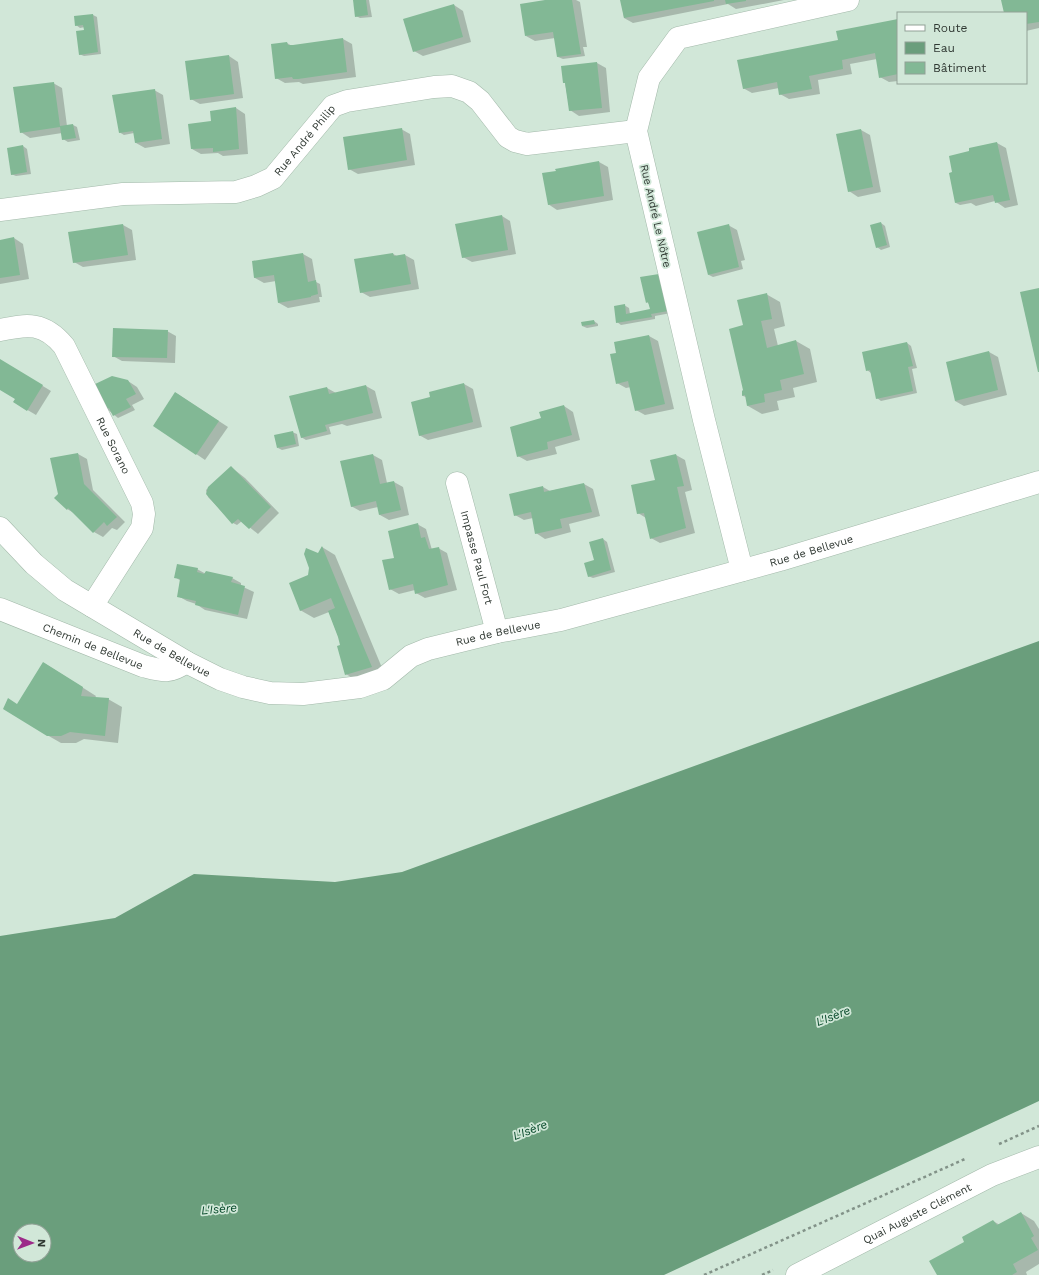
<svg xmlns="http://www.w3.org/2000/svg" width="1039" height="1275" viewBox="0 0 1039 1275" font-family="'Work Sans',sans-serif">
<rect width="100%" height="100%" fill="#d1e7d8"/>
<path fill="#6a9e7c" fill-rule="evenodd" d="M 1039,641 L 1039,1101 L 664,1275 L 0,1275 L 0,936 L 115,918 L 194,874 L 335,882 L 402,872 ZM 20,1231 L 44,1231 L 44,1255 L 20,1255 Z"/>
<g fill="#0003">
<path d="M 354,0 L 369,0 L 372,17 L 360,18 L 356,16 Z"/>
<path d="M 552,0 L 576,0 L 580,2 L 587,47 L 583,47 L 585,56 L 563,59 L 558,57 L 555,38 L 535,41 L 526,36 Z"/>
<path d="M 621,0 L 784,0 L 736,9 L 728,4 L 633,23 L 624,18 Z"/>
<path d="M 1002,0 L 1039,0 L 1039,28 L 1026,31 L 1026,13 L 1005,13 Z"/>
<path d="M 454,5 L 463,11 L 471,42 L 423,56 L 414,51 Z"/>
<path d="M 93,15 L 97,17 L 101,54 L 84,56 L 79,54 L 85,27 L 80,28 L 76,25 Z"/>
<path d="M 898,21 L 898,81 L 889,82 L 880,77 L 877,59 L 850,64 L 852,74 L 818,80 L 820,94 L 789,99 L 780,94 L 779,88 L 752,93 L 743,88 L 839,41 Z"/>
<path d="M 343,39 L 352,44 L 356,77 L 303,84 L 299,82 L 285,83 L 276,78 L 287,43 L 292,46 Z"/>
<path d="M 229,56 L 238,62 L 243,98 L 200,104 L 191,99 Z"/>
<path d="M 597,63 L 606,68 L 610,112 L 579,116 L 570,110 L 562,67 Z"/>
<path d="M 53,83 L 62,88 L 67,126 L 73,125 L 77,127 L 80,140 L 68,142 L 63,139 L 62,133 L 30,138 L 21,132 Z"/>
<path d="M 154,90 L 163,95 L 170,144 L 145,148 L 136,143 L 134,133 L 124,135 L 119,132 Z"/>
<path d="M 236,108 L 245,114 L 248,154 L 223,156 L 218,153 L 201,154 L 192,149 L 212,122 Z"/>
<path d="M 401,129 L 410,134 L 415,165 L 358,174 L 349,169 Z"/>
<path d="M 861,130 L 870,135 L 881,192 L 858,197 L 849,191 Z"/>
<path d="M 997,143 L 1006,148 L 1018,205 L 1005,208 L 995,201 L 976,206 L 971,203 L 960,205 L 956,203 L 955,172 L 970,152 Z"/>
<path d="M 23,146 L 27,149 L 31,174 L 16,176 L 11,174 Z"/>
<path d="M 599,162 L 608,167 L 613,200 L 557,210 L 548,204 L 557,172 Z"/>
<path d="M 502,216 L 510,221 L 516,254 L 472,262 L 463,257 Z"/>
<path d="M 881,223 L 885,226 L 890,247 L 881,250 L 877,247 Z"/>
<path d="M 123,225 L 132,230 L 136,260 L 83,267 L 74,262 Z"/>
<path d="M 728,225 L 737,230 L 745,260 L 741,261 L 743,269 L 713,277 L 709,275 Z"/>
<path d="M 14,238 L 23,244 L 29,279 L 0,284 L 0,241 Z"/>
<path d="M 303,254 L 312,259 L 316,282 L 320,284 L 322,297 L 319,297 L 320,302 L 288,308 L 279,303 L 276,281 L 264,283 L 255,278 L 253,262 Z"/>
<path d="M 393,254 L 397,256 L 405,255 L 414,260 L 419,289 L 370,297 L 361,292 Z"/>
<path d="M 641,278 L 671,313 L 655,316 L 655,319 L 621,325 L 617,322 L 624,305 L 629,308 L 630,314 L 651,310 L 649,304 L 647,302 Z"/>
<path d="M 766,294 L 780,302 L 785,326 L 774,329 L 778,346 L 796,341 L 810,349 L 817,382 L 793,388 L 795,397 L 777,401 L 779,410 L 762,414 L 748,406 L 746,397 L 743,396 L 744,326 Z"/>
<path d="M 594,321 L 598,324 L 598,326 L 587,328 L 582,326 Z"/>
<path d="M 167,331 L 176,336 L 175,363 L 122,361 L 113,356 Z"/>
<path d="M 649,336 L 658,341 L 674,409 L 645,415 L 636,410 L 631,387 L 626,388 L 617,383 L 617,353 Z"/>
<path d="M 907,343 L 911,346 L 917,368 L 912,369 L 917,393 L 881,401 L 877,398 L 871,373 L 867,370 Z"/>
<path d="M 989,352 L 998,357 L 1007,395 L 964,406 L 955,401 Z"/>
<path d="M 0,360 L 51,391 L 36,415 L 14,402 L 16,399 L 0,389 Z"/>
<path d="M 128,381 L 137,387 L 144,399 L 132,405 L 135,410 L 118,418 L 107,409 Z"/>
<path d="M 464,384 L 473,389 L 482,427 L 428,440 L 419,435 L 433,397 Z"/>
<path d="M 366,386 L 375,391 L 382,418 L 347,426 L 342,424 L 329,427 L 331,434 L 306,440 L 301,437 L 327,388 L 336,393 Z"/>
<path d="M 176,393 L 228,427 L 205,460 L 154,425 Z"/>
<path d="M 564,406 L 573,412 L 580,440 L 555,447 L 557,454 L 527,461 L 518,456 L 542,419 Z"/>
<path d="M 292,432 L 297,434 L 299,446 L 282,450 L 278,448 Z"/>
<path d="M 78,454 L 87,459 L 93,490 L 125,522 L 117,530 L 112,528 L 103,537 L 94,532 L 74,513 L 67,509 L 59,495 Z"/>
<path d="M 373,455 L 382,460 L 387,483 L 394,482 L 403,487 L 409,515 L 389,520 L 380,515 L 378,507 L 360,511 L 351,506 Z"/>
<path d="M 676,455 L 685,460 L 692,490 L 685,492 L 695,533 L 660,543 L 651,538 L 646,518 L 638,513 L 656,480 Z"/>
<path d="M 231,467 L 245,478 L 279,513 L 258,534 L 242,521 L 237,525 L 233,523 L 208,497 L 206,490 Z"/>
<path d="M 584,484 L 593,489 L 600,516 L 569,524 L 571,532 L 545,539 L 536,533 L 533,518 L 524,520 L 515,515 L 543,487 L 550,491 Z"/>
<path d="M 417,524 L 426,529 L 432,550 L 438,548 L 447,553 L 457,590 L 425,598 L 416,593 L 415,590 L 399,594 L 390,589 L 395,558 Z"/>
<path d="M 603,539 L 607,542 L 615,572 L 593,578 L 588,576 Z"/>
<path d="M 322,547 L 335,555 L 385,675 L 359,682 L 346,674 L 342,646 L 329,612 L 314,618 L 300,610 L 309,575 Z"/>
<path d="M 197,569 L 206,574 L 232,578 L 241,583 L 241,586 L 254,592 L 247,619 L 205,610 L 196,604 L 187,601 L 178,596 L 181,581 L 175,577 Z"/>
<path d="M 44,663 L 96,696 L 95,698 L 108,699 L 122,707 L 118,743 L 84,739 L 76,743 L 61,743 L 47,735 L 18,705 Z"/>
<path d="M 1021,1213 L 1034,1221 L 1039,1229 L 1039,1264 L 1026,1272 L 1027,1275 L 938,1275 L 966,1243 L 993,1221 L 1000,1225 Z"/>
</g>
<g fill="#82b895">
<path d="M 353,0 L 366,0 L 368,15 L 355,17 Z"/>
<path d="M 545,0 L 572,0 L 581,54 L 557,57 L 553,32 L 525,36 L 520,4 Z"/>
<path d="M 620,0 L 714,0 L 714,1 L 624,18 Z"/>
<path d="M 725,0 L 746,0 L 746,1 L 726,4 Z"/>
<path d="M 1001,0 L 1039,0 L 1039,22 L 1026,24 L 1026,13 L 1004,13 Z"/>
<path d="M 454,4 L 463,37 L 413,52 L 403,19 Z"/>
<path d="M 93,14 L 98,52 L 79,55 L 76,31 L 84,30 L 83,25 L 75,26 L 74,16 Z"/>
<path d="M 898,19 L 898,74 L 879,78 L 875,53 L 842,60 L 843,69 L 809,76 L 812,89 L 779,95 L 777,82 L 743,89 L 737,60 L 838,40 L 836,31 Z"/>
<path d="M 343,38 L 347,72 L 298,79 L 293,79 L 292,77 L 275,79 L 271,44 L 287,42 L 288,45 L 293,45 Z"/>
<path d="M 229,55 L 234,94 L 190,100 L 185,61 Z"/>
<path d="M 597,62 L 602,108 L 569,111 L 565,83 L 563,83 L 561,66 Z"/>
<path d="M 54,82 L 60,126 L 73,124 L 76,138 L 62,140 L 60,127 L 20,133 L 13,87 Z"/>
<path d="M 155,89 L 162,139 L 135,143 L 133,131 L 119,133 L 112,95 Z"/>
<path d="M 236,107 L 239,149 L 213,152 L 213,148 L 191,149 L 188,124 L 211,121 L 210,111 Z"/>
<path d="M 402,128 L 407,160 L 348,170 L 343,137 Z"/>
<path d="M 861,129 L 873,187 L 848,192 L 836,134 Z"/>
<path d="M 997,142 L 1010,200 L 995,203 L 993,195 L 955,203 L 949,173 L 952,172 L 949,156 L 969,151 L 969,148 Z"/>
<path d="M 23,145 L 27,172 L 11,175 L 7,148 Z"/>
<path d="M 599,161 L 604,196 L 548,205 L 542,173 L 556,171 L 555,169 Z"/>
<path d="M 502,215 L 508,250 L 462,258 L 455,224 Z"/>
<path d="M 881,222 L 887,245 L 876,248 L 870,225 Z"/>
<path d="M 123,224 L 128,255 L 73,263 L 68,232 Z"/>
<path d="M 729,224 L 739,267 L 708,275 L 697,232 Z"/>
<path d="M 14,237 L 20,275 L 0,278 L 0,240 Z"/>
<path d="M 303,253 L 308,282 L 316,280 L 318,294 L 311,296 L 311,297 L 278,303 L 274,275 L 254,278 L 252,261 Z"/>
<path d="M 393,253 L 394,256 L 405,254 L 411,284 L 360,293 L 354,259 Z"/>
<path d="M 659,274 L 668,311 L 651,314 L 652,317 L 616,323 L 614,306 L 625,304 L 626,314 L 650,309 L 648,302 L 646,303 L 640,277 Z"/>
<path d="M 1039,288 L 1039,372 L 1038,372 L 1020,292 Z"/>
<path d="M 767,293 L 772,319 L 761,321 L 767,348 L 796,340 L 804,374 L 780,380 L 782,390 L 764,394 L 765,402 L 747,406 L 745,395 L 742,396 L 742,391 L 743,390 L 729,329 L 743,325 L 737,300 Z"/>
<path d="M 594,320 L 595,324 L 582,326 L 581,322 Z"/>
<path d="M 113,328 L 168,330 L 167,358 L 112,357 Z"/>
<path d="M 649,335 L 665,404 L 635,411 L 628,381 L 616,384 L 610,354 L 616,353 L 614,342 Z"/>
<path d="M 907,342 L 913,366 L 908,367 L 913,391 L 876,399 L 870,370 L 866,371 L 862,352 Z"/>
<path d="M 989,351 L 998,390 L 955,401 L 946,362 Z"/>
<path d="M 0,359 L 43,385 L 27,411 L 13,402 L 15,399 L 0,390 Z"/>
<path d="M 112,376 L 128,380 L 136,394 L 126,399 L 131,407 L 113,416 L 109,408 L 106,410 L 93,385 Z"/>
<path d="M 464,383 L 473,422 L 419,436 L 411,402 L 430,397 L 429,392 Z"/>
<path d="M 366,385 L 373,413 L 325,425 L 327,431 L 301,438 L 289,396 L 327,387 L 329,394 Z"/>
<path d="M 175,392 L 219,421 L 196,455 L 153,426 Z"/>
<path d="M 564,405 L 572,435 L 547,442 L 548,449 L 517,457 L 510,427 L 541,418 L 539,412 Z"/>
<path d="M 293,431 L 296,444 L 277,448 L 274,435 Z"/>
<path d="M 78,453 L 84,484 L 117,517 L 107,526 L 104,522 L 93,533 L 68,508 L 67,510 L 54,498 L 58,494 L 50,458 Z"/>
<path d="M 373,454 L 380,484 L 394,481 L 401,510 L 379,515 L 376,501 L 351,507 L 340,461 Z"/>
<path d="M 676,454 L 684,486 L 677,487 L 686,528 L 650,539 L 644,513 L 637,514 L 631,485 L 655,480 L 650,460 Z"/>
<path d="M 231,466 L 271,507 L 249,529 L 238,519 L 232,524 L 206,494 L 208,487 Z"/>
<path d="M 584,483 L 592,512 L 560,519 L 562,528 L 535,534 L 531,512 L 514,516 L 509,494 L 543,486 L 544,492 Z"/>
<path d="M 418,523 L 421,538 L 425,537 L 429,549 L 439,547 L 448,585 L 415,594 L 413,584 L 389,590 L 382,560 L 394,558 L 388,531 Z"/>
<path d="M 603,538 L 611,570 L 588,577 L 584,563 L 594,560 L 589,542 Z"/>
<path d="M 322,546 L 364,648 L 372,667 L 345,675 L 337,646 L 340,645 L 338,637 L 328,611 L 335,608 L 331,598 L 300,611 L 289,583 L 308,575 L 309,568 L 304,554 L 306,548 L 318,553 Z"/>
<path d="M 177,564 L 198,568 L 197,572 L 204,574 L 206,571 L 233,577 L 231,582 L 245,586 L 238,615 L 195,605 L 196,601 L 177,597 L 180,579 L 174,578 Z"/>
<path d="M 43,662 L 83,687 L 81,696 L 109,698 L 105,736 L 70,732 L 61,736 L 47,736 L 3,709 L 8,698 L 17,704 Z"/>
<path d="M 1021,1212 L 1034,1236 L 1031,1238 L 1038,1250 L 1013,1264 L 1017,1272 L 1012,1275 L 937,1275 L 929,1261 L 964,1242 L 962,1237 L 993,1220 L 997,1225 Z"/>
</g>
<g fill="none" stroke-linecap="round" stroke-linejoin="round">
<g stroke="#a3b9aa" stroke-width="23">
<g id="minor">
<path id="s1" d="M 0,210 L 123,194 L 236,192 L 256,186 L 273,178 L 333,106 L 347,101 L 434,87 L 452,86 L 469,92 L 480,101 L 508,137 L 515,141 L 527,144 L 636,131"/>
<path id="s2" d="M 0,330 C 28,324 44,322 64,346 L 142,503 L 144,514 L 142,528 L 92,606"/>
<path id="s3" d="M 457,483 L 497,632"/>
<path id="s4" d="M 0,528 L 34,564 L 65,590 L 186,662 L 220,679 L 243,687 L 270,693 L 303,694 L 360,687 L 383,679 L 411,656 L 428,649 L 497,632 L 561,620 L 780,560 L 1039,482"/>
<path d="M 742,570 L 704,420 L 636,131 L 649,78 L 678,38 L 848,0"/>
<path id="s5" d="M 0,609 L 143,666 C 162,671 169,674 186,662"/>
<path id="s6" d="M 797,1275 L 992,1175 L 1039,1157"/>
</g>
</g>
<g stroke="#829288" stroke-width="2.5" stroke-dasharray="3 3" stroke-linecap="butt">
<path d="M 999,1144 L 1039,1126"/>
<path d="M 704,1275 L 965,1159"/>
<path d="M 762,1275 L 773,1270"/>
</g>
<use href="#minor" stroke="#fff" stroke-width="22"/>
</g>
<g text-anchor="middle" stroke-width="3.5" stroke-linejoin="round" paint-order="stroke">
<g font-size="11" fill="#303933" stroke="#d1e7d8">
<text dy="4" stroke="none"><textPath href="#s1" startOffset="326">Rue André Philip</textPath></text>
<text transform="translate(656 216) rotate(77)" y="4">Rue André Le Nôtre</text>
<text dy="4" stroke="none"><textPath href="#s2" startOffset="182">Rue Sorano</textPath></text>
<text dy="4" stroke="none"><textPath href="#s4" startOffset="886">Rue de Bellevue</textPath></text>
<text dy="4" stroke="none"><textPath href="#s3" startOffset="77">Impasse Paul Fort</textPath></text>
<text dy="4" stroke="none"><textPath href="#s4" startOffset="562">Rue de Bellevue</textPath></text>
<text dy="4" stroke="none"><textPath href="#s5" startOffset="100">Chemin de Bellevue</textPath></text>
<text dy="4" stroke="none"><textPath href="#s4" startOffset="214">Rue de Bellevue</textPath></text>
<text dy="4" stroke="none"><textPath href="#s6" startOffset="135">Quai Auguste Clément</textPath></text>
</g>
<g font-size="12" font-style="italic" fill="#054828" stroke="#d1e7d8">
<text transform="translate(833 1016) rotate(-21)" y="4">L'Isère</text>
<text transform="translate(530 1130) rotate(-21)" y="4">L'Isère</text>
<text transform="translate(219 1209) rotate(-5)" y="4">L'Isère</text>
</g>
</g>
<rect x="897" y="12" width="130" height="72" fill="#d1e7d8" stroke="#91a196"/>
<rect x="905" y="25" width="20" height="6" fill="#ffffff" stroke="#91a196"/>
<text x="933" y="32" font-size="12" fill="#303933">Route</text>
<rect x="905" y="42" width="20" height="12" fill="#6a9e7c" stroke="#91a196"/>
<text x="933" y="52" font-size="12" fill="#303933">Eau</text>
<rect x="905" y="62" width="20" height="12" fill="#82b895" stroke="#91a196"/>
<text x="933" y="72" font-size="12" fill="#303933">Bâtiment</text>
<g transform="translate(32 1243) rotate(91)"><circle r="19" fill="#d1e7d8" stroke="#91a196"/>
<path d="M0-3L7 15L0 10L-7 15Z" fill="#9c2b89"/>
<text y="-6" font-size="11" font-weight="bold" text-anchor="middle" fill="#303933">N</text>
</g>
</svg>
